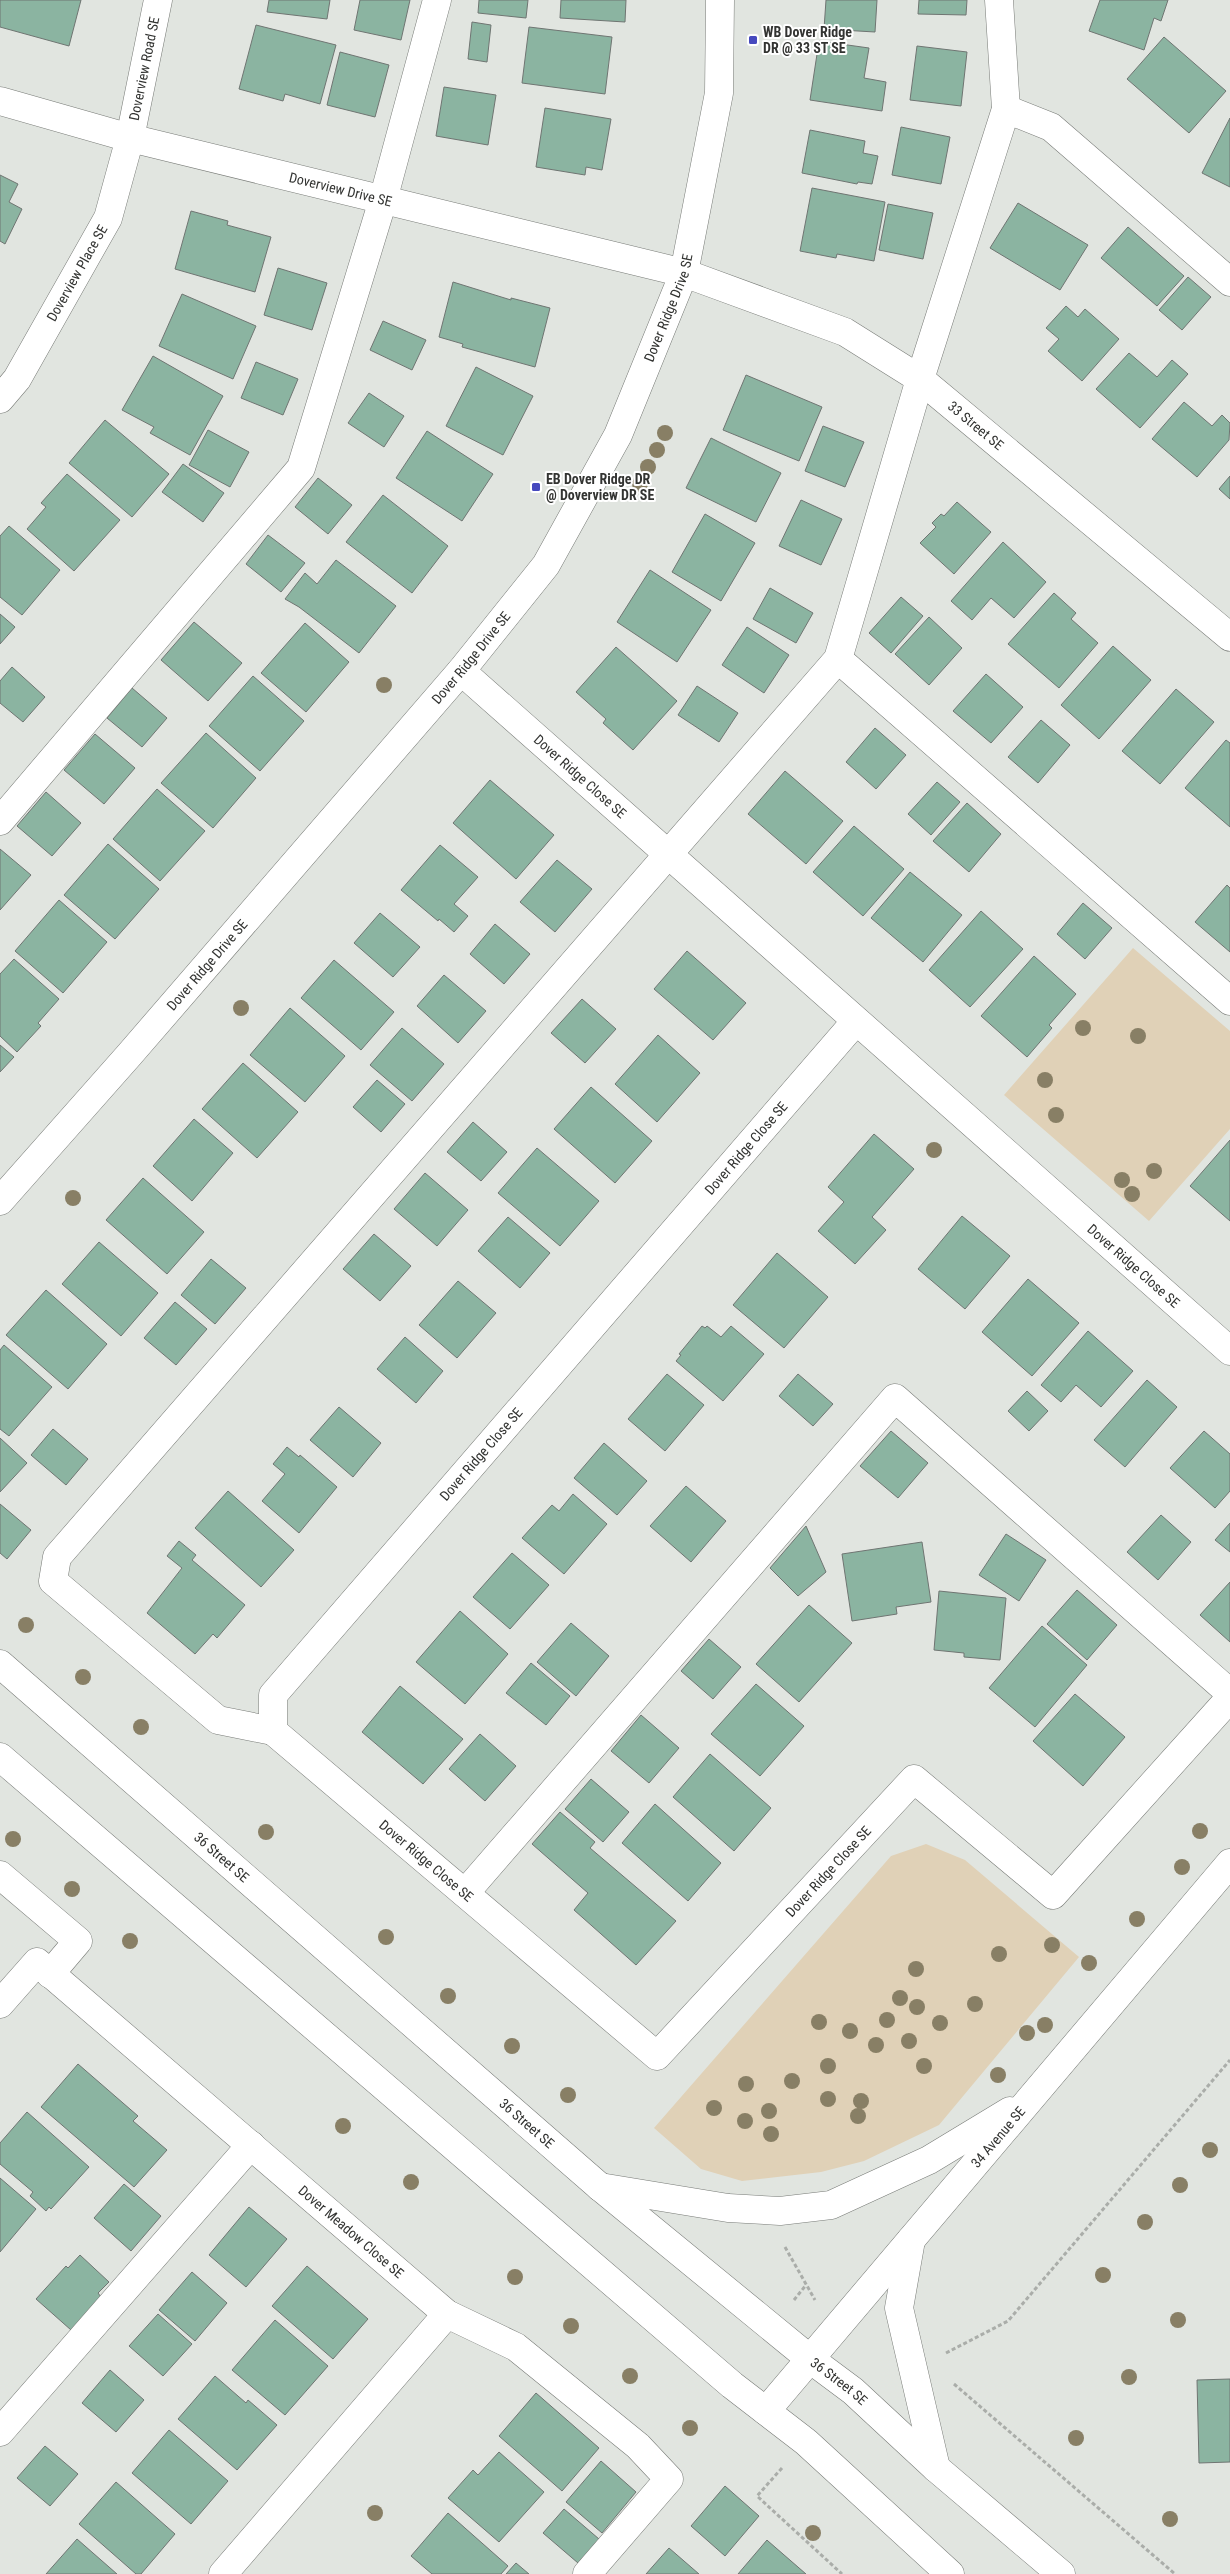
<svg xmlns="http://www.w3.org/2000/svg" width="1230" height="2574" font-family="'Roboto Condensed',sans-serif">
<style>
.green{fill:#e0d1b7}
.building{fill:#8bb4a1;stroke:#6f7572}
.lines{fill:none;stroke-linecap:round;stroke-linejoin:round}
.minor-casing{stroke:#787b77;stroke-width:29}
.major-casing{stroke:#787b77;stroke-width:29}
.path{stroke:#aaada9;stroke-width:3;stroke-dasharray:4 2.5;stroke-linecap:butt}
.minor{stroke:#fff;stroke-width:28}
.major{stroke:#fff;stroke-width:28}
.tree{fill:#887f65}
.poi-dot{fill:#4649be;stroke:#fff;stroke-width:2}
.labels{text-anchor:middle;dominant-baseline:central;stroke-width:4;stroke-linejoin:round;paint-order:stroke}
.poi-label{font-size:14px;font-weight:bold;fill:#333432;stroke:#fff;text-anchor:start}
.street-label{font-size:14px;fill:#333432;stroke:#fff}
</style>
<rect width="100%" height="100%" fill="#e1e5e0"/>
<path class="green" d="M1133,948L1230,1031V1129L1149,1221L1004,1095Z
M926,1844L965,1860L1079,1957L939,2125L864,2161L821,2172L742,2181L701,2169L654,2128L891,1856Z"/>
<path class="building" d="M0,0H81L69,46L0,27Z
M269,0H330L327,19L267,12Z
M360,0H410L401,40L354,30Z
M479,0H528L526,18L478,13Z
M561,0H626L625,22L560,18Z
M826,0H877L875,32L824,29Z
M919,0H967L966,15L918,14Z
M1100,0H1168L1161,21L1154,18L1144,50L1089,31Z
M472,22L491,25L487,62L468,59Z
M256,25L336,45L320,104L285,94L283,101L239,89Z
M529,27L612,37L605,94L522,83Z
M1164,37L1226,91L1189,133L1127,79Z
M819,41L869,48L864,78L886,82L882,111L810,100Z
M917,46L967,52L961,106L910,100Z
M340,52L389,65L375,117L327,105Z
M444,87L496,95L488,145L436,136Z
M545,108L611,119L602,170L586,167L585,175L536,167Z
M1230,118V187L1202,173Z
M901,127L950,137L941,184L892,175Z
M810,130L865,141L863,153L878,156L872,184L858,182L857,184L802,173Z
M0,175L18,184L9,202L22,209L5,244L0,241Z
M812,188L885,202L874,261L837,254L836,258L800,251Z
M1018,203L1088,245L1060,290L990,248Z
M888,204L933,213L923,259L879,250Z
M191,211L228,221L227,225L271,237L255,292L175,269Z
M1128,227L1184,276L1157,306L1101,258Z
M278,268L327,283L312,330L264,315Z
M1188,277L1211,297L1182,330L1159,310Z
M453,282L511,300V298L550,308L535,367L462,347L463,344L439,337Z
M182,294L256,326L233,379L159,346Z
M1066,306L1078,317L1085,309L1119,339L1082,381L1048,351L1059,339L1046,328Z
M383,321L426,340L412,370L370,350Z
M1129,353L1157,377L1172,360L1188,374L1140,428L1096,389Z
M153,356L223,396L190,455L150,433L154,427L122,410Z
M256,362L298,379L283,415L241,398Z
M476,367L533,396L503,455L446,426Z
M746,375L822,407L799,461L723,430Z
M369,393L404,416L384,447L348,423Z
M1184,402L1212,426L1222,415L1230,423L1229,440L1197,477L1152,439Z
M105,420L169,474L132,517L69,463Z
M823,426L864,442L845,487L805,471Z
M208,430L249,452L230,487L189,465Z
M427,431L493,474L462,521L396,478Z
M711,438L781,473L756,522L686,488Z
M183,464L224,493L203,522L162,492Z
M67,474L120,520L74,571L27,529L46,507L41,503Z
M1230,476V499L1219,489Z
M318,478L352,505L328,534L295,507Z
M383,495L448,546L412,593L346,542Z
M801,500L842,519L821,565L779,546Z
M957,502L991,532L954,574L920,543L936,527L932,523L941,514L944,516Z
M705,514L755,543L721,601L672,572Z
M9,526L60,570L22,615L0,597V536Z
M268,535L305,563L281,592L246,564Z
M1003,542L1046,582L1014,618L991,598L972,620L951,601Z
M336,560L396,606L359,653L299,607L285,599L305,573L317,584Z
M650,570L711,610L677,662L617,622Z
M770,588L813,613L796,643L753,619Z
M1054,593L1076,613L1071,619L1098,643L1059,688L1008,644Z
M901,597L923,616L891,653L869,633Z
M0,614L15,627L0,644Z
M929,617L962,648L929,685L895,654Z
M194,622L242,663L208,701L161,660Z
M305,623L349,662L306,712L261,673Z
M747,627L789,655L764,693L722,665Z
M1113,646L1151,680L1099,739L1061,705Z
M616,647L677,701L633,750L603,723L606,719L576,692Z
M12,667L45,697L23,722L0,703V681Z
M986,674L1023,707L991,743L953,711Z
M253,676L304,721L260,771L209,726Z
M697,686L738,713L719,742L678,715Z
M132,688L167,718L142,747L107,718Z
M1176,689L1214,722L1160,784L1122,751Z
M1041,720L1070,745L1038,783L1008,757Z
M875,728L906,755L876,789L846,762Z
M206,733L256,778L213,828L161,783Z
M95,734L135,768L104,804L64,770Z
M1226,740L1230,743V827L1185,788Z
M785,771L843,821L806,864L748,814Z
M490,780L554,835L516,879L453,823Z
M937,782L960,802L931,835L908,814Z
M157,789L205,831L160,881L113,839Z
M46,792L81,823L52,856L17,826Z
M967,803L1001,834L969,872L933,841Z
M854,826L904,869L863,916L813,872Z
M108,844L159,889L115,939L64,895Z
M440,845L478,877L454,904L468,916L454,932L439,919L438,921L401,890Z
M0,849L31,875L0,910Z
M557,860L592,889L555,932L520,902Z
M910,872L962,915L923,962L871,918Z
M1227,885L1230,888V952L1195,922Z
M59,900L107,942L63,993L15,951Z
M1083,903L1112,928L1085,959L1057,934Z
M981,911L1023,949L970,1007L929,970Z
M380,913L420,947L393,977L354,943Z
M495,924L530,954L504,984L470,954Z
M687,951L746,1003L713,1040L654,989Z
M1034,956L1076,994L1049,1025L1052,1028L1027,1057L981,1016Z
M14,959L59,999L38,1023L41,1026L17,1052L0,1036V974Z
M334,960L394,1012L361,1050L301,998Z
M444,975L486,1011L458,1043L417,1006Z
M582,999L616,1029L585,1063L551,1033Z
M290,1008L345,1056L305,1102L250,1055Z
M402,1028L444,1064L412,1101L370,1065Z
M658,1035L700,1073L657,1122L615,1084Z
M0,1045L14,1057L0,1072Z
M243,1063L298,1112L257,1158L202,1109Z
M377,1080L405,1104L381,1132L353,1107Z
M591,1087L652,1141L615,1183L554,1129Z
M194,1119L233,1153L192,1201L153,1166Z
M473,1122L507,1152L481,1181L447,1152Z
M874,1134L914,1169L872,1217L886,1230L855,1264L818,1231L844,1202L828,1187Z
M1230,1140V1221L1190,1186Z
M537,1148L599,1201L560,1246L498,1193Z
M425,1173L468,1210L437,1246L394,1209Z
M143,1178L204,1232L167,1274L106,1220Z
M962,1216L1010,1256L965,1309L918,1269Z
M508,1217L550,1253L520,1288L478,1251Z
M374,1234L411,1266L380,1301L343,1269Z
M99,1242L158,1293L121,1336L62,1284Z
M777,1253L828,1297L784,1348L733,1305Z
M211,1259L246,1288L215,1324L181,1295Z
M1028,1279L1079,1323L1032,1376L982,1332Z
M458,1281L496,1313L457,1358L419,1325Z
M46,1290L107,1344L68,1389L6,1335Z
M175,1302L207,1329L176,1365L144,1338Z
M702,1326L705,1328L707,1326L721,1337L731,1326L764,1354L723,1401L676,1361L681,1355L679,1354Z
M1088,1331L1133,1371L1101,1407L1076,1385L1061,1402L1041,1385Z
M405,1337L443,1371L416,1403L377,1369Z
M4,1345L52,1387L9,1436L0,1429V1350Z
M667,1374L704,1405L665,1451L628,1419Z
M798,1374L833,1404L813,1426L779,1396Z
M1147,1380L1177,1407L1125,1467L1094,1440Z
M1027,1391L1048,1411L1029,1431L1008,1411Z
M339,1407L381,1443L353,1477L310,1440Z
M53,1429L88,1459L66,1485L31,1455Z
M891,1431L928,1463L898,1498L860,1466Z
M1204,1431L1230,1454V1491L1215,1508L1170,1468Z
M0,1438L27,1463L0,1492Z
M604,1443L647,1481L617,1515L574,1478Z
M287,1447L299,1457L300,1455L337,1487L299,1533L262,1501L285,1474L273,1464Z
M686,1486L726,1521L691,1562L650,1526Z
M228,1491L294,1550L261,1587L195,1528Z
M573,1494L607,1524L564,1574L522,1538L552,1505L559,1511Z
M0,1504L31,1530L7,1559L0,1553Z
M1161,1515L1191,1542L1158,1580L1127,1552Z
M1230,1523V1552L1215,1540Z
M806,1526L826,1572L798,1596L770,1568Z
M1006,1534L1046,1560L1019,1601L979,1575Z
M179,1541L196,1555L192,1560L245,1605L217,1638L213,1634L195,1654L147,1613L182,1568L167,1556Z
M922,1542L931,1602L896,1607L897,1614L852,1621L842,1554Z
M512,1553L549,1585L510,1629L473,1597Z
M1230,1582V1642L1200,1615Z
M1077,1590L1117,1625L1087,1660L1047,1624Z
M939,1591L1006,1598L1000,1660L964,1657V1653L934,1650Z
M809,1605L852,1643L799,1702L756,1664Z
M460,1611L508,1654L465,1704L416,1662Z
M571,1623L609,1656L576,1696L537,1662Z
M1042,1626L1087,1665L1035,1727L989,1688Z
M709,1639L741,1667L713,1699L681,1671Z
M531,1663L570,1696L546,1725L506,1693Z
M756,1684L804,1726L760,1776L711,1734Z
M400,1686L463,1739L423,1784L362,1732Z
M1075,1694L1125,1737L1083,1786L1033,1741Z
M641,1715L679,1748L649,1783L611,1751Z
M480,1734L516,1766L485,1801L449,1769Z
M710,1754L771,1808L734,1851L673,1797Z
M591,1779L629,1812L603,1842L565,1809Z
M655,1804L721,1863L688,1901L622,1843Z
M560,1812L595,1842L590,1848L676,1921L636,1965L574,1910L588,1893L532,1844Z
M78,2064L138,2116L133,2121L167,2150L134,2187L41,2107Z
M27,2112L89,2167L51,2209L49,2207L46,2211L30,2196L33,2192L0,2164V2143Z
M0,2178L36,2209L0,2252Z
M124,2184L161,2216L131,2251L94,2218Z
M249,2207L287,2239L246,2287L209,2255Z
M80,2255L109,2282L98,2293L101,2297L71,2330L36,2299L66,2266L68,2268Z
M307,2266L368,2319L333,2359L272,2306Z
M192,2272L227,2303L195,2341L159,2310Z
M158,2314L192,2344L163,2376L129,2346Z
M275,2320L328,2366L285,2415L232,2370Z
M110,2370L144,2400L116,2432L82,2403Z
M215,2376L246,2403L248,2400L277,2425L237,2470L178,2419Z
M1230,2379V2462L1199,2463L1197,2380Z
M536,2393L599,2448L562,2491L499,2436Z
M169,2430L228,2481L191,2524L132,2473Z
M45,2446L78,2474L50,2506L17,2478Z
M499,2452L544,2492L499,2542L448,2498L473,2470L478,2475Z
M601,2461L636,2492L602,2533L566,2502Z
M116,2482L175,2534L141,2574H136L79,2524Z
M725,2486L759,2516L725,2556L691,2526Z
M564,2509L599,2539L578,2563L543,2533Z
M448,2513L508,2566L501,2574H432L411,2556Z
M77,2539L117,2574H46Z
M767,2540L768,2541L806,2574H738Z
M669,2548L699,2574H646Z
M516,2563L529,2574H506Z"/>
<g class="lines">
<g class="minor-casing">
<g id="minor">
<path id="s1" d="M0,101L130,138L684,273L845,332L920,379L1230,637"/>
<path d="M1006,109L1051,127L1230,282"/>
<path id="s2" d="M0,399L17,379L108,218L130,138L158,0"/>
<path d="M838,659L1230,1001"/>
<path id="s3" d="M461,671L1230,1351"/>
<path d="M0,821L301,468L383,200L437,0"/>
<path id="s4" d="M856,1021L273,1695V1731L657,2056L914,1779L1053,1895L1230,1698"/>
<path id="s5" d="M0,1201L130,1054L461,671L546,565L618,435L684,273L719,93L720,0"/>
<path d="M273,1731L218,1720L53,1581L57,1557L838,659L920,379L1006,109L999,0"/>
<path d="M0,1875L78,1941L50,1974"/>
<path d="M465,1893L895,1398L1230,1693"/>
<path id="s6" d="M0,2004L37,1962L447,2314L516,2347L638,2446L669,2479L587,2574"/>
<path d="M600,2187L728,2208L780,2211L831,2205L929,2160L1010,2111"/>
<path d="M911,2240L899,2308L936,2468"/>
<path id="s7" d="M766,2411L1230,1863"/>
<path d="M0,2432L251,2145"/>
<path d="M223,2574L447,2314"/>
</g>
</g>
<g class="major-casing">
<g id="major">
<path id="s8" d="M0,1664L600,2187L810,2359L853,2391L936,2468L1061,2574"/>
<path d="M0,1757L732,2385L806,2442L950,2574"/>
</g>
</g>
<path class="path" d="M785,2247L815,2300
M794,2300L806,2285
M946,2353L1008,2321L1230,2060
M954,2384L1175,2574
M782,2468L757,2496L842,2574"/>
<use href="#minor" class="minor"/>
<use href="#major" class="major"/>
</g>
<g class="tree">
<circle cx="665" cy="433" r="8"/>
<circle cx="657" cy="450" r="8"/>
<circle cx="648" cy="467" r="8"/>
<circle cx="640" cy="484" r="8"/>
<circle cx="384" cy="685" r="8"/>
<circle cx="241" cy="1008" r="8"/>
<circle cx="1083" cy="1028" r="8"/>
<circle cx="1138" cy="1036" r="8"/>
<circle cx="1045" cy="1080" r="8"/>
<circle cx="1056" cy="1115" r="8"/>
<circle cx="934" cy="1150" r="8"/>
<circle cx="1154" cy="1171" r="8"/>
<circle cx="1122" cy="1180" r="8"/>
<circle cx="1132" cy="1194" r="8"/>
<circle cx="73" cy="1198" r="8"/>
<circle cx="26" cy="1625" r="8"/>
<circle cx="83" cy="1677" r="8"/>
<circle cx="141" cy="1727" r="8"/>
<circle cx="1200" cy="1831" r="8"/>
<circle cx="266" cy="1832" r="8"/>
<circle cx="13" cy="1839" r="8"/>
<circle cx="1182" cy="1867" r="8"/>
<circle cx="72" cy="1889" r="8"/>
<circle cx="1137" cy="1919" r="8"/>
<circle cx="386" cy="1937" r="8"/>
<circle cx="130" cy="1941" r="8"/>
<circle cx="1052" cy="1945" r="8"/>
<circle cx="999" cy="1954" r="8"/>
<circle cx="1089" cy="1963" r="8"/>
<circle cx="916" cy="1969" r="8"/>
<circle cx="448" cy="1996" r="8"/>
<circle cx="900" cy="1998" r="8"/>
<circle cx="975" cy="2004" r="8"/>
<circle cx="917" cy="2007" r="8"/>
<circle cx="887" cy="2020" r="8"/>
<circle cx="819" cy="2022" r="8"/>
<circle cx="940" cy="2023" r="8"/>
<circle cx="1045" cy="2025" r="8"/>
<circle cx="850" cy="2031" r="8"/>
<circle cx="1027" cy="2033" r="8"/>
<circle cx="909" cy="2041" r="8"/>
<circle cx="876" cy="2045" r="8"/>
<circle cx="512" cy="2046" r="8"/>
<circle cx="828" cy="2066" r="8"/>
<circle cx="924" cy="2066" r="8"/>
<circle cx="998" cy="2075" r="8"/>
<circle cx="792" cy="2081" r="8"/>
<circle cx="746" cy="2084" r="8"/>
<circle cx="568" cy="2095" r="8"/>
<circle cx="828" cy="2099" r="8"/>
<circle cx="861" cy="2101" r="8"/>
<circle cx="714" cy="2108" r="8"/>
<circle cx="769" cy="2111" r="8"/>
<circle cx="858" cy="2116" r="8"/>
<circle cx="745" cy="2121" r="8"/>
<circle cx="343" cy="2126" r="8"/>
<circle cx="771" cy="2134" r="8"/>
<circle cx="1210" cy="2150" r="8"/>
<circle cx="411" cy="2182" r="8"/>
<circle cx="1180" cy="2185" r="8"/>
<circle cx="1145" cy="2222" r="8"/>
<circle cx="1103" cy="2275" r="8"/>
<circle cx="515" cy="2277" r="8"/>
<circle cx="1178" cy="2320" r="8"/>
<circle cx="571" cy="2326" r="8"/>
<circle cx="630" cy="2376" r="8"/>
<circle cx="1129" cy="2377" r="8"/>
<circle cx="690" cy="2428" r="8"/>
<circle cx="1076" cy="2438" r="8"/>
<circle cx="375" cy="2513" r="8"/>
<circle cx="1170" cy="2519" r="8"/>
<circle cx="813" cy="2533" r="8"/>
</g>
<g class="poi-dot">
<rect x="748" y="35" width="10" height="10" rx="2.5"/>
<rect x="531" y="482" width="10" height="10" rx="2.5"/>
</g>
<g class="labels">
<g class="poi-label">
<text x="763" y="32">WB Dover Ridge<tspan x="763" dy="16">DR @ 33 ST SE</tspan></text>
<text x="546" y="479">EB Dover Ridge DR<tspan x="546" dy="16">@ Doverview DR SE</tspan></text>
</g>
<g class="street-label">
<text stroke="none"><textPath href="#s2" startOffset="365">Doverview Road SE</textPath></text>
<text stroke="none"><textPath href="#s1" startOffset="352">Doverview Drive SE</textPath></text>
<text stroke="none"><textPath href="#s2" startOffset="148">Doverview Place SE</textPath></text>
<text stroke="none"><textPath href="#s5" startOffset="1124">Dover Ridge Drive SE</textPath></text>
<text stroke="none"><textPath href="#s1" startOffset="1038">33 Street SE</textPath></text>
<text stroke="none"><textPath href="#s5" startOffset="719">Dover Ridge Drive SE</textPath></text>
<text stroke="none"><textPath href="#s3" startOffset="159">Dover Ridge Close SE</textPath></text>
<text stroke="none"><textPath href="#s5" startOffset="314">Dover Ridge Drive SE</textPath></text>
<text transform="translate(746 1148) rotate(-49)">Dover Ridge Close SE</text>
<text stroke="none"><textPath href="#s3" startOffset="898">Dover Ridge Close SE</textPath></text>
<text transform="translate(481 1454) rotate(-49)">Dover Ridge Close SE</text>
<text stroke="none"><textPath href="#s8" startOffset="294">36 Street SE</textPath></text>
<text stroke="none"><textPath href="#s4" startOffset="1128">Dover Ridge Close SE</textPath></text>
<text stroke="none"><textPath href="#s4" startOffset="1682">Dover Ridge Close SE</textPath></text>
<text stroke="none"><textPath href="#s8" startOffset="699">36 Street SE</textPath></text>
<text stroke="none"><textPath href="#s7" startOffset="359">34 Avenue SE</textPath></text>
<text stroke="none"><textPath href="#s6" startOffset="470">Dover Meadow Close SE</textPath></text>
<text stroke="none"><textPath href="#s8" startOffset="1104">36 Street SE</textPath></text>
</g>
</g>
</svg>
